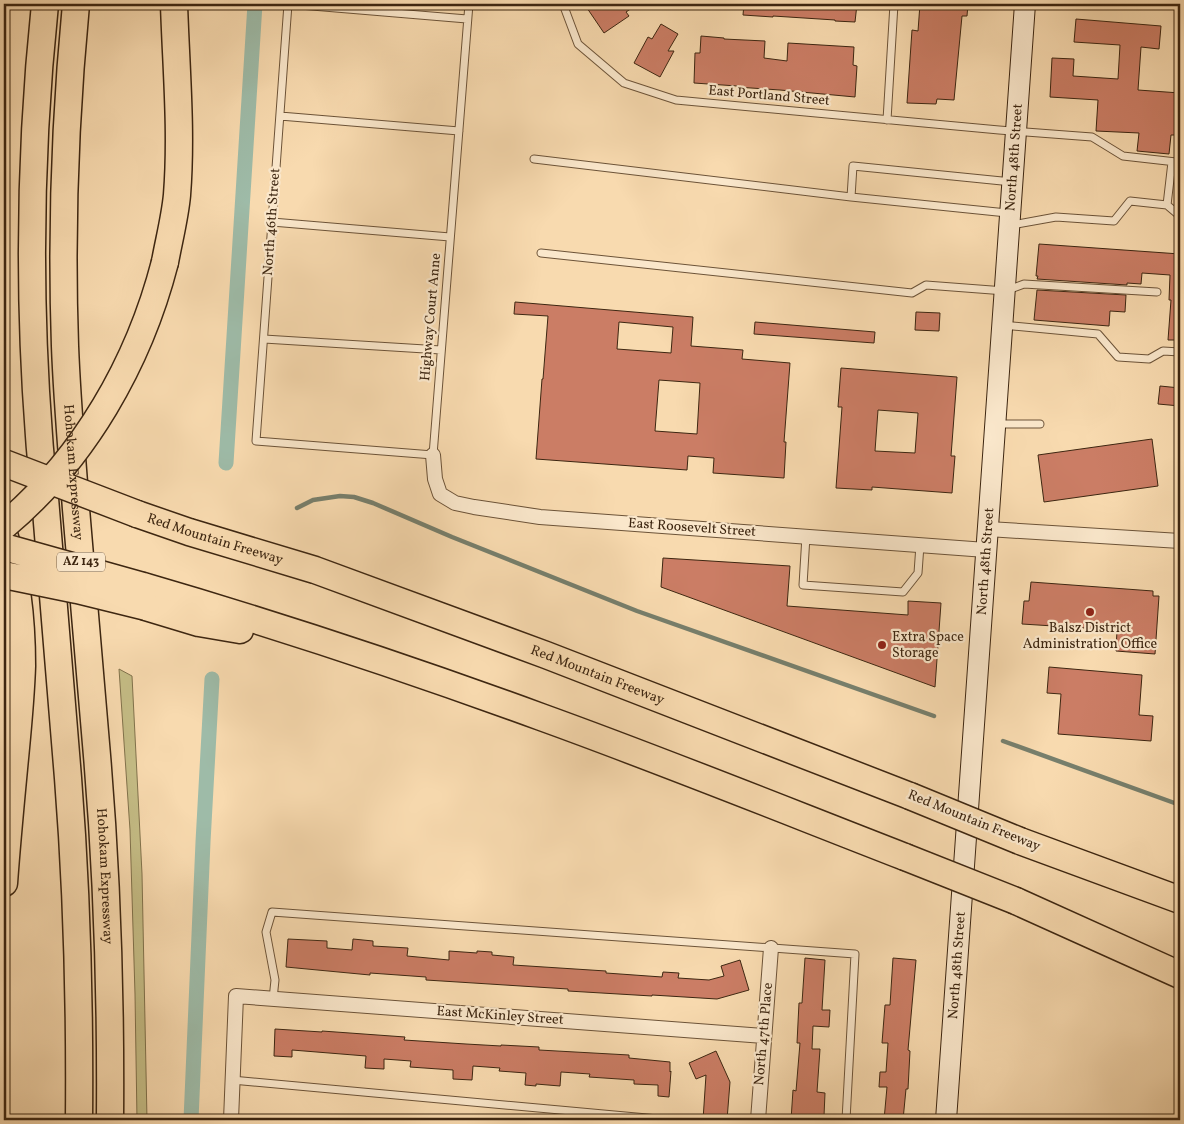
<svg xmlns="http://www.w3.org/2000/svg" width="1184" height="1124" font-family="Vollkorn,serif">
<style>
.green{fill:#c5bd86;stroke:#81724c}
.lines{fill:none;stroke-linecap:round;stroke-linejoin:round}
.stream{stroke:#777f6c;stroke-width:4.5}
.canal{stroke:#9ebba8;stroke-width:15}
.building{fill:#cb7d65;stroke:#3d2611;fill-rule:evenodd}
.lane-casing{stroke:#6c5338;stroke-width:9}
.street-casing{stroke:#6c5338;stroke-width:16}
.secondary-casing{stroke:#3d2611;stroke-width:22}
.highway-casing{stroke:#3d2611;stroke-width:29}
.lane{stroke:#fae7cb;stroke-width:7}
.street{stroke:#fae7cb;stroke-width:14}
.secondary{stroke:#fae7cb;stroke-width:20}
.highway{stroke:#f8daaf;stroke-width:26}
.highway-bridge-casing{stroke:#3d2611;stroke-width:29;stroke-linecap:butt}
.highway-bridge{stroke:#f8daaf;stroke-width:26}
.poi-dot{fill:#8f2418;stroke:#fae7cb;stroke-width:2}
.labels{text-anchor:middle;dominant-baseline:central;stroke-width:4.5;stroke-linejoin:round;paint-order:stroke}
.shield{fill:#fae7cb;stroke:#766049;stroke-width:1}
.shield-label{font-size:12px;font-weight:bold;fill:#3d2611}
.street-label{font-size:14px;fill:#3d2611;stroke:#fae7cb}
.poi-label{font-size:14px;fill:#3d2611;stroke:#fae7cb}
</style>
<rect width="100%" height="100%" fill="#f8daaf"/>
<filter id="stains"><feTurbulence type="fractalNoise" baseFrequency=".004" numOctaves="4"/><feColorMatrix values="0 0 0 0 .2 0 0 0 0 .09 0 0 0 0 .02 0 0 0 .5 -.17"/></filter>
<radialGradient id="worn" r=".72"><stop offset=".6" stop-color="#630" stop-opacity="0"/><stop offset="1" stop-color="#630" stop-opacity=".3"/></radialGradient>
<path class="green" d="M119,669L132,676L142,874L147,1120H137L135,994L130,830Z"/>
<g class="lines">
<path class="stream" d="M297,508L313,500L340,496L354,497L373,503L452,537L637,611L934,716
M1003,741L1180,805"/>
<path class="canal" d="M226,463L255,4
M191,1120L203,842L212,679"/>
</g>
<path class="building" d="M594,4H638L626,12L629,16L604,33L587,8Z
M744,4H857L855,22L835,21V20L773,16V17L743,15Z
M920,4H968L967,16H962L954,100L937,99L936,104L907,103L912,30L918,31Z
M1076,19L1161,26L1159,49L1141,47L1138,90L1180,93V135H1171L1169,154L1137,151L1139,133L1096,131L1098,100L1050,97L1052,58L1074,59L1073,76L1118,79L1120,45L1074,42Z
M661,24L678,34L668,51H674L660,77L634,63L648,37L652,39Z
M701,36L724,38V39L765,41L764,58L787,61L788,43L854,47L853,65L857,66L855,97L780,90L737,87V86L694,83L695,53H700Z
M1039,244L1180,254V340H1168L1171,300H1169L1170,275L1142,273L1141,284L1127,283V285L1037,279L1038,276H1036Z
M1037,290L1126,295L1125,312L1110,311L1109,326L1034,320Z
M515,302L693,317L691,346L743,350L742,359L790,363L784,442H786L784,478L713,473L714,458L688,456L687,470L536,459L542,379H543L548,316L514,314ZM619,322L673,327L671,353L617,349ZM659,380L700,383L697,434L655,431Z
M916,312L940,313L939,331L915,330Z
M755,322L875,332L874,343L754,334Z
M841,368L957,377L951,456H955L952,493L872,487V490L836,488L842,407H838ZM878,410L918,413L915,453L875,451Z
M1160,386L1180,388V406L1158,404Z
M1152,439L1158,486L1044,502L1038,455Z
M663,558L790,566L787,606L908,615V601L941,603L935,687L661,587Z
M1031,582L1153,591V596H1159L1155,654L1116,651L1117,630L1022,624L1024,601H1029Z
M1049,667L1142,675L1139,715L1153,716L1151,741L1058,734L1061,694L1047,693Z
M288,939L327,941V948L352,950L353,939L373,941V946L408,948L407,956L449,960V951L477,953V951L492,952V955L514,957L513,965L606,971V973L662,977L663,972L679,973L678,978L709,980L724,976L721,966L740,960L749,990L717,999L652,995V996L568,991V989L426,980V977L370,973V975L286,967Z
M805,958L825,960L822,1010H830L829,1027L813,1026L812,1049H820L817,1092L825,1093L824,1116L815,1115V1120H791L793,1090L796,1091L800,1043H797L799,1003H802Z
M893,958L916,960L908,1050L910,1051L908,1089H906L903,1120H884L887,1087H879L880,1072H886L888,1043H882L885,1005H890Z
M275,1029L322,1032V1031L405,1037L404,1040L466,1044L501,1046V1045L539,1047V1050L629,1055V1058L670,1062V1072L671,1071L669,1097L658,1096V1085L634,1084V1080L589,1077L590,1074L561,1072L560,1086L536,1084V1086L525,1085L526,1073L499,1071L500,1068L473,1066L472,1080L453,1079V1070L410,1067L411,1061L384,1059V1069L365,1068L366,1056L292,1050V1057L274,1056Z
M716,1051L730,1082L727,1120H703L706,1075L696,1079L689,1063Z"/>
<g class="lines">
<g class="lane-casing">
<path id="lane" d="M288,4L256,441L433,455L469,4
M288,4L467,19
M563,4L578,44L624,83L676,100L999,130L1092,137L1123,156L1176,162L1180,161
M280,116L459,131
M887,120L894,4
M534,159L851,197L853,166L1012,182
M851,197L1007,213
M1167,205L1172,162
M272,222L450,237
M1012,225L1056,217L1114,221L1130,201L1167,205L1180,216
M541,253L912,293L926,285L1005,291L1024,284L1157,292
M1003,325L1098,334L1118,357L1149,359L1163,351L1180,352
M264,339L441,350
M998,424H1040
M806,536L803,585L903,592L918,573L920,545
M273,999L275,980L266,932L272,912L855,954L846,1120
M232,1080L669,1120"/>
</g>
<g class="street-casing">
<path id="street" d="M433,455L435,479L440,494L455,503L474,507L540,517L986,550
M988,529L1180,541
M231,1120L236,996L764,1036
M758,1120L771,948"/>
</g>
<g class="secondary-casing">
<g id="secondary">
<path id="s1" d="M946,1120L1025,4"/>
</g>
</g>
<g class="highway-casing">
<g id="highway">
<path d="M45,4C30,147 28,293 39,436C40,453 42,470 44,486C52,583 60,681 68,778C77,892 80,1006 79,1120"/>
<path id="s2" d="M76,4C65,118 61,232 65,346C67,400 72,455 76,509C83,587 89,666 96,744C107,869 111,995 110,1120"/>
<path d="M165,262C169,240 175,217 177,195C182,131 176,67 174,4"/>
<path id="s3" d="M137,514L189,532L315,570L546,655L910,796"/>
<path d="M4,534C17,575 22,623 22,666C21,697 18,727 15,758C11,800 7,841 4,883"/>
<path d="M143,586C277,625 410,669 541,717C663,761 784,810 905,857"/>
<path d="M146,607L199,623L240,630"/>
<path d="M1020,841L1180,900"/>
<path d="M1016,901L1180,975"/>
</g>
</g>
<use href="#lane" class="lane"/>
<use href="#street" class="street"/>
<use href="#secondary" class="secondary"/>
<use href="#highway" class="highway"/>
<g class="highway-bridge-casing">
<path id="highway-bridge" d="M4,463L137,514
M4,526C84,459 139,363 165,262
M4,547L143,586
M4,575L77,590L146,607
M910,796L1020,841
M905,857L1016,901"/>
</g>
<use href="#highway-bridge" class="highway-bridge"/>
</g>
<g class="poi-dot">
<circle cx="1090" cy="612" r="5"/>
<circle cx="882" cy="645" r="5"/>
</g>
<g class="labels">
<rect class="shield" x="57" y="552.5" width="48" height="19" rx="4"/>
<g class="shield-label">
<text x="81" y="562">AZ 143</text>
</g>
<g class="street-label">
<text transform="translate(769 96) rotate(5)">East Portland Street</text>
<text stroke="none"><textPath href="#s1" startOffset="965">North 48th Street</textPath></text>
<text transform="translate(272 222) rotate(-86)">North 46th Street</text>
<text transform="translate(431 317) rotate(-85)">Highway Court Anne</text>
<text stroke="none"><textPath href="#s2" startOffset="469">Hohokam Expressway</textPath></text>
<text transform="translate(692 528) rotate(4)">East Roosevelt Street</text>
<text stroke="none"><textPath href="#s3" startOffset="82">Red Mountain Freeway</textPath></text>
<text stroke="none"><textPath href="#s1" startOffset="560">North 48th Street</textPath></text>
<text stroke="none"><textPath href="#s3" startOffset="488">Red Mountain Freeway</textPath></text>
<text transform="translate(974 821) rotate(22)">Red Mountain Freeway</text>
<text stroke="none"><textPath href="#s2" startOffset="874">Hohokam Expressway</textPath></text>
<text stroke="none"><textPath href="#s1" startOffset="155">North 48th Street</textPath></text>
<text transform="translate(500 1016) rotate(4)">East McKinley Street</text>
<text transform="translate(764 1034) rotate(-85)">North 47th Place</text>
</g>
<g class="poi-label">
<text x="1090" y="628">Balsz District<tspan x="1090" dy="16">Administration Office</tspan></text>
<text x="892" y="637" text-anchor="start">Extra Space<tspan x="892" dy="16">Storage</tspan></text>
</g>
</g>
<rect width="1184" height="1124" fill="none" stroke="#f8daaf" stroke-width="20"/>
<rect x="5" y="5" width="1174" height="1114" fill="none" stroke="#3d2611" stroke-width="2.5"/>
<rect x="10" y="10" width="1164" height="1104" fill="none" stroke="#3d2611"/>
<rect width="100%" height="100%" filter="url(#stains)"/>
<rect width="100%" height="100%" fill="url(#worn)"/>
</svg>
